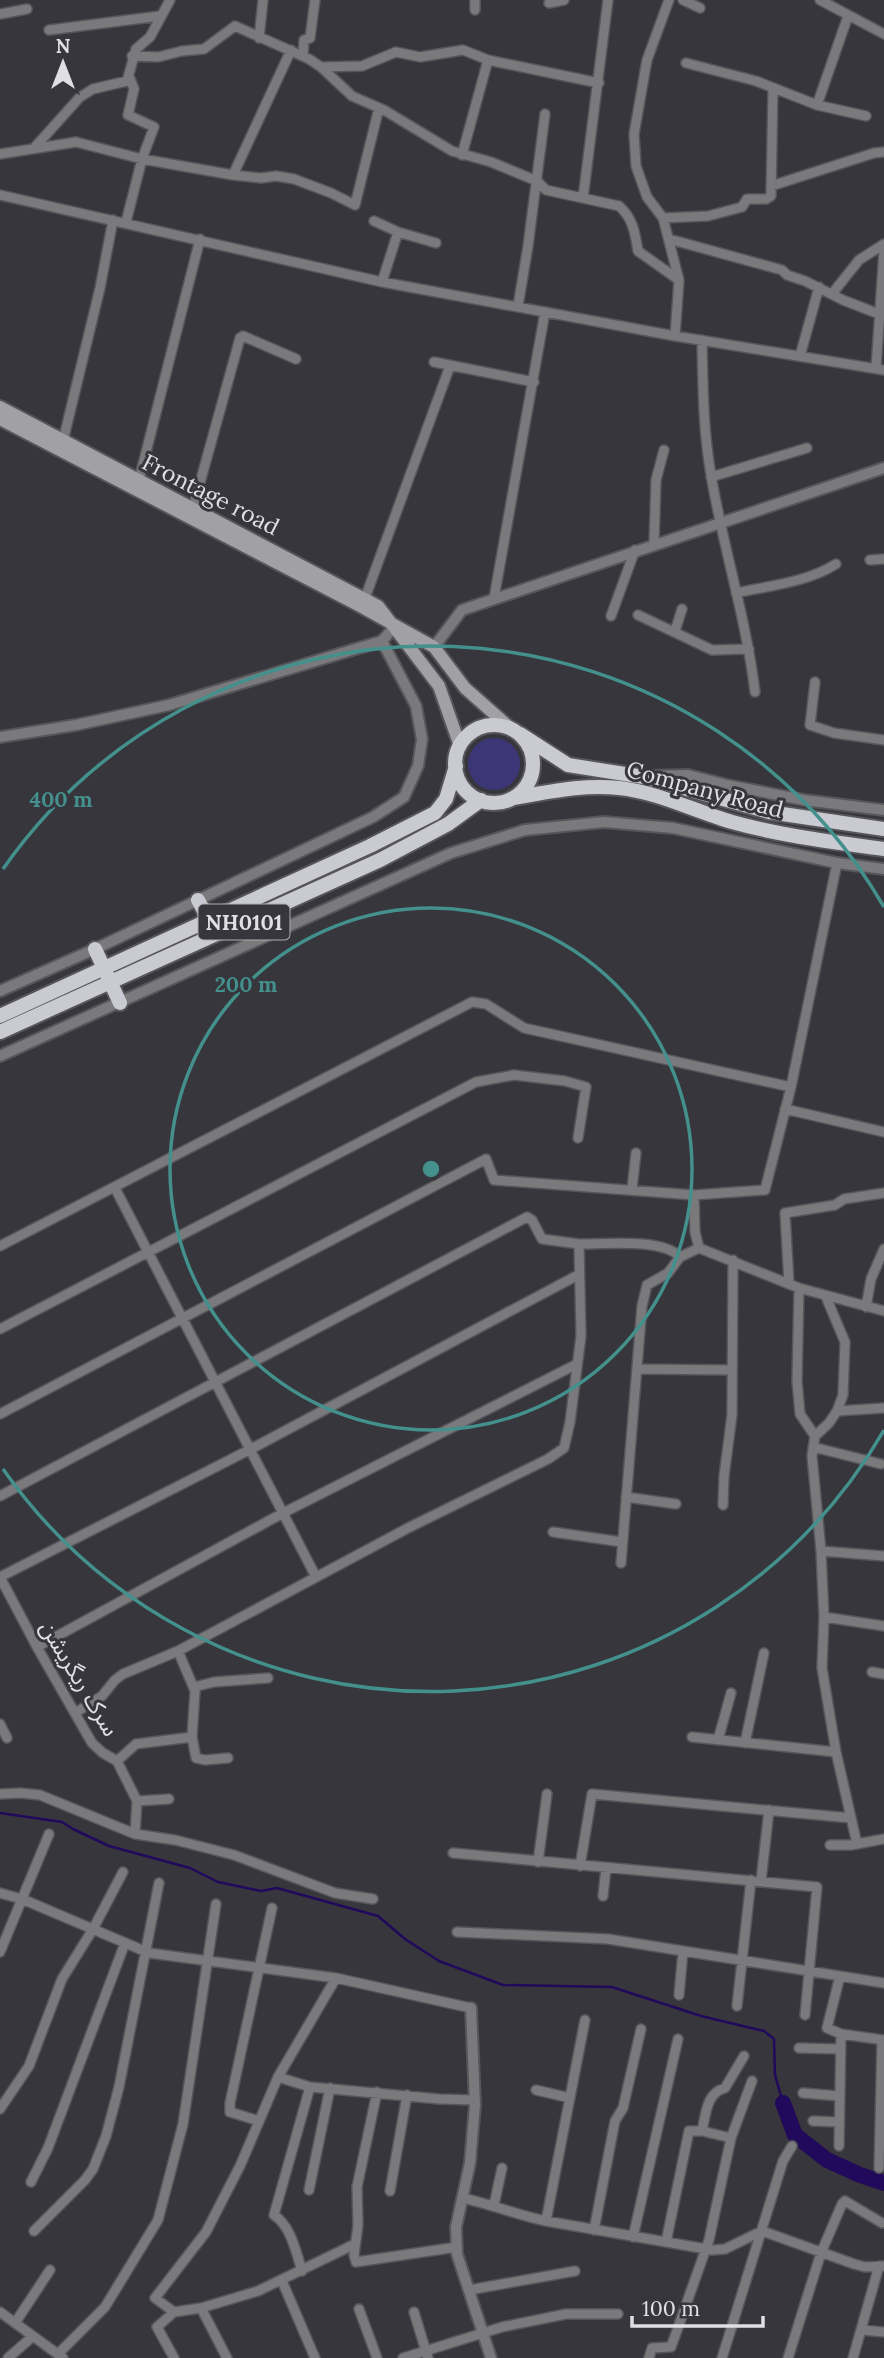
<svg xmlns="http://www.w3.org/2000/svg" width="884" height="2358" font-family="Lora,'Noto Sans Arabic',serif">
<style>
.green{fill:#3d3676}
.lines{fill:none;stroke-linecap:round;stroke-linejoin:round}
.stream{stroke:#21095b;stroke-width:2.5}
.river{stroke:#21095b;stroke-width:16}
.minor-casing{stroke:#55555a;stroke-width:12}
.tertiary-casing{stroke:#55555a;stroke-width:14}
.secondary-casing{stroke:#55555a;stroke-width:16}
.trunk-casing{stroke:#55555a;stroke-width:18}
.minor{stroke:#7a7a7d;stroke-width:9}
.tertiary{stroke:#7a7a7d;stroke-width:10}
.secondary{stroke:#a0a0a5;stroke-width:12}
.trunk{stroke:#cacad2;stroke-width:14}
.ring{fill:none;stroke:#43908c;stroke-width:3.5}
.labels{text-anchor:middle;dominant-baseline:central;stroke-width:6;stroke-linejoin:round;paint-order:stroke}
.shield{fill:#36363c;stroke:#adadb2;stroke-width:2}
.shield-label{font-size:21px;font-weight:bold;fill:#e0e0e4}
.street-label{font-size:23px;fill:#e0e0e4;stroke:#36363c}
.centre{fill:#43908c;stroke:#36363c;stroke-width:3.5}
.ring-label{font-size:21px;text-anchor:middle;font-weight:bold;fill:#43908c;stroke:#36363c;stroke-width:6;stroke-linejoin:round;paint-order:stroke}
</style>
<rect width="100%" height="100%" fill="#36363c"/>
<path class="green" d="M468 764a26 26 0 1 1 52 0a26 26 0 1 1-52 0Z"/>
<g class="lines">
<path class="stream" d="M0,1813L62,1822L73,1829L109,1846L190,1868L218,1882L261,1891L277,1888L378,1916L405,1939L439,1961L503,1985L612,1987L701,2016L764,2031L774,2039L775,2075L783,2103"/>
<path class="river" d="M783,2103L795,2135L827,2160L860,2175L884,2183"/>
<g class="minor-casing">
<path id="minor" d="M475,0V10
M669,0L647,60L634,134L636,166L647,197L663,218L679,280L675,336
M683,0L700,8
M820,0L884,34
M549,3L564,0
M0,14L27,9
M49,30L160,16
M259,38L263,0
M132,56L158,57L182,51L204,49L235,26L309,59L321,67L352,96L384,110L452,151L491,162L537,181L546,190L619,206C633,218 635,233 638,251L679,280
M303,56L304,40L310,38L315,0
M686,63L756,81L817,105L866,116
M321,67L362,66L396,52L420,57L463,50L488,60L599,83
M817,105L848,16
M35,147L80,97L93,89L127,81L136,49L150,37L170,0
M0,154L76,142L142,159L233,175L291,50
M462,155L488,60
M233,175L261,178L276,176L294,179L331,193L355,205L379,108
M771,186L874,153L884,152
M0,195L382,282L675,336L884,370
M583,198L608,0
M663,218L708,216L742,207L747,199H766L771,196L773,88
M374,221L398,232L436,243
M126,222L142,159L154,127L128,115L134,89L129,76
M669,239L782,270L787,275L805,281L843,300L884,316
M382,282L398,232
M832,294L859,260L884,244
M518,306L528,246L545,114
M702,340C703,385 703,430 711,475C723,547 746,618 755,692
M800,356L819,287
M434,362L534,382
M876,368L884,251
M63,441L100,288L113,220
M711,477L807,448
M139,480L200,239
M193,508L240,338L243,336L296,359
M654,544L656,480L664,450
M870,560L884,559
M736,593C768,586 808,582 836,564
M365,598L450,366
M494,598L545,312
M638,615L712,650L749,649
M611,616L635,550
M675,631L682,609
M815,682L810,725L834,733L884,740
M785,1109L884,1132
M115,1188L316,1577
M632,1189L636,1153
M694,1195L695,1232L699,1248L799,1288L884,1311
M579,1244C604,1244 663,1238 680,1257
M0,1246L472,1002L486,1004L524,1028L791,1087
M789,1283L785,1213L835,1205L844,1199L884,1193
M799,1288L797,1381L800,1414L815,1436L812,1456L821,1551L824,1617L822,1668L836,1752L857,1844
M826,1297L845,1342L843,1395L837,1411
M866,1307L871,1279L884,1249
M0,1329L476,1082L514,1075L565,1081L586,1087L578,1138
M637,1369L732,1370
M0,1414L486,1159L494,1180L694,1195L765,1190L791,1087L837,863
M815,1436L829,1423L837,1411L884,1408
M813,1447L881,1464
M0,1496L527,1217L532,1220L542,1239L579,1244L581,1336L570,1422L564,1448L548,1459L408,1528L178,1651L123,1674L115,1680L102,1696L75,1713
M626,1497L676,1504
M723,1505L724,1476L732,1415L733,1260
M553,1532L622,1542
M821,1551L884,1556
M621,1563L642,1306L647,1285L668,1273L680,1257L699,1248
M0,1577L249,1450L578,1275
M0,1577L37,1647L92,1743L103,1753L117,1761L137,1801L135,1834
M824,1617L884,1626
M37,1647L283,1513L577,1364
M178,1651L195,1691L192,1737L196,1758L205,1760L228,1758
M872,1672L884,1674
M194,1687L214,1682L268,1678
M0,1724L7,1738
M692,1737L836,1752
M718,1740L731,1693
M745,1743L764,1653
M117,1761L136,1744L192,1737
M0,1794L20,1793L40,1795L135,1834L175,1840L234,1855L335,1893L373,1899
M137,1801L169,1799
M830,1845H851L884,1839
M453,1853L817,1887L805,2015
M538,1862L547,1794
M580,1866L592,1794L851,1818
M761,1881L769,1810
M0,1893L22,1899L149,1953L336,1978L471,2008
M603,1896L606,1868
M457,1932L608,1939L884,1983
M0,1952L49,1834
M840,1976L827,2028L841,2034L884,2040
M679,1995L683,1951
M737,2006L751,1880
M799,2048L840,2049
M278,2077L310,2087L439,2099L474,2100
M536,2090L570,2098
M377,2092L357,2187L358,2225L354,2255L356,2262L457,2247
M803,2093L839,2096
M0,2109L29,2066L62,1979L93,1929L123,1872
M259,2121L230,2112V2103L272,1908
M813,2121L839,2122
M702,2131C706,2114 706,2093 725,2088L744,2056
M839,2146L841,2034
M879,2168L882,2040
M31,2182L48,2148L125,1943
M309,2190L330,2088
M390,2191L407,2095
M462,2198C491,2204 517,2215 546,2221L712,2250L725,2249L762,2231L854,2264L865,2267L884,2266
M494,2205L502,2168
M546,2221L585,2020
M594,2230L615,2121L623,2108L641,2029
M34,2231L85,2180L93,2169L106,2136L119,2087L159,1883
M633,2237L678,2039
M666,2242L689,2131H702L731,2138
M302,2271C296,2252 291,2226 274,2215L310,2087
M282,2281L315,2358
M469,2290L575,2271
M201,2308L227,2358
M359,2309L377,2358
M0,2312L63,2358
M174,2312L155,2298L206,2232L240,2166L278,2077L336,1978
M414,2312L428,2358
M15,2323L50,2270
M862,2330L884,2332
M58,2354L105,2307L158,2220L183,2124L216,1904
M8,2358L32,2337
M174,2358L157,2327L174,2312L201,2308L258,2291L355,2244
M403,2358L502,2327L566,2314H618
M649,2358L652,2348L671,2347L675,2336L709,2240L731,2138L752,2081
M722,2358L783,2161L792,2146
M788,2358L821,2253L842,2204L845,2201L882,2223
M853,2358L879,2266"/>
</g>
<g class="tertiary-casing">
<path id="tertiary" d="M434,647L462,610L884,468
M0,737L76,725L169,705L382,641L395,626
M649,776L688,775L727,785L804,800L884,810
M0,991L95,949L373,817L404,797L418,766L422,739L416,706L382,641
M0,1056L451,853L525,830L604,822L673,828L837,863L884,869
M471,2008L475,2105L470,2163L456,2227L457,2254L491,2358"/>
</g>
<g class="secondary-casing">
<path id="secondary" d="M0,407L378,606L439,686L460,746
M0,419L360,606L434,647L465,688L509,727"/>
</g>
<g class="trunk-casing">
<path id="trunk" d="M455 764a39 39 0 1 1 78 0a39 39 0 1 1-78 0Z
M520,734L568,765L644,777L769,812L884,829
M513,798C549,792 583,784 619,788C658,792 694,811 732,822C782,836 833,842 884,849
M198,900L209,920
M95,949L120,1003
M0,1016L370,846L435,813L446,799L456,766
M0,1032L380,860L448,824L481,800"/>
</g>
<use href="#minor" class="minor"/>
<use href="#tertiary" class="tertiary"/>
<use href="#secondary" class="secondary"/>
<use href="#trunk" class="trunk"/>
</g>
<g class="ring">
<circle cx="431" cy="1169" r="261"/>
<path d="M884 1430A523 523 0 0 1 3 1469M3 869A523 523 0 0 1 884 907"/>
</g>
<g class="labels">
<rect class="shield" x="198.5" y="904.5" width="91" height="35" rx="5"/>
<g class="shield-label">
<text x="244" y="922">NH0101</text>
</g>
<g class="street-label">
<text transform="translate(211 494) rotate(27)">Frontage road</text>
<text transform="translate(705 789) rotate(15)">Company Road</text>
<text transform="translate(80 1678) rotate(59)">سرک ریگریشن</text>
</g>
</g>
<circle cx="431" cy="1169" r="10" class="centre"/>
<g class="ring-label">
<text x="61" y="807">400 m</text>
<text x="246" y="992">200 m</text>
</g>
<g transform="translate(63 63)" stroke="#36363c" stroke-width="5" paint-order="stroke">
<path d="M0-5L12 26L0 18L-12 26Z" fill="#e0e0e4"/>
<text y="-10" font-size="19" font-weight="bold" text-anchor="middle" fill="#e0e0e4">N</text>
</g>
<path d="M632 2316v10h131v-10" fill="none" stroke="#e0e0e4" stroke-width="3.5"/>
<text x="642" y="2316" font-size="21" fill="#e0e0e4" stroke="#36363c" stroke-width="5" paint-order="stroke">100 m</text>
</svg>
